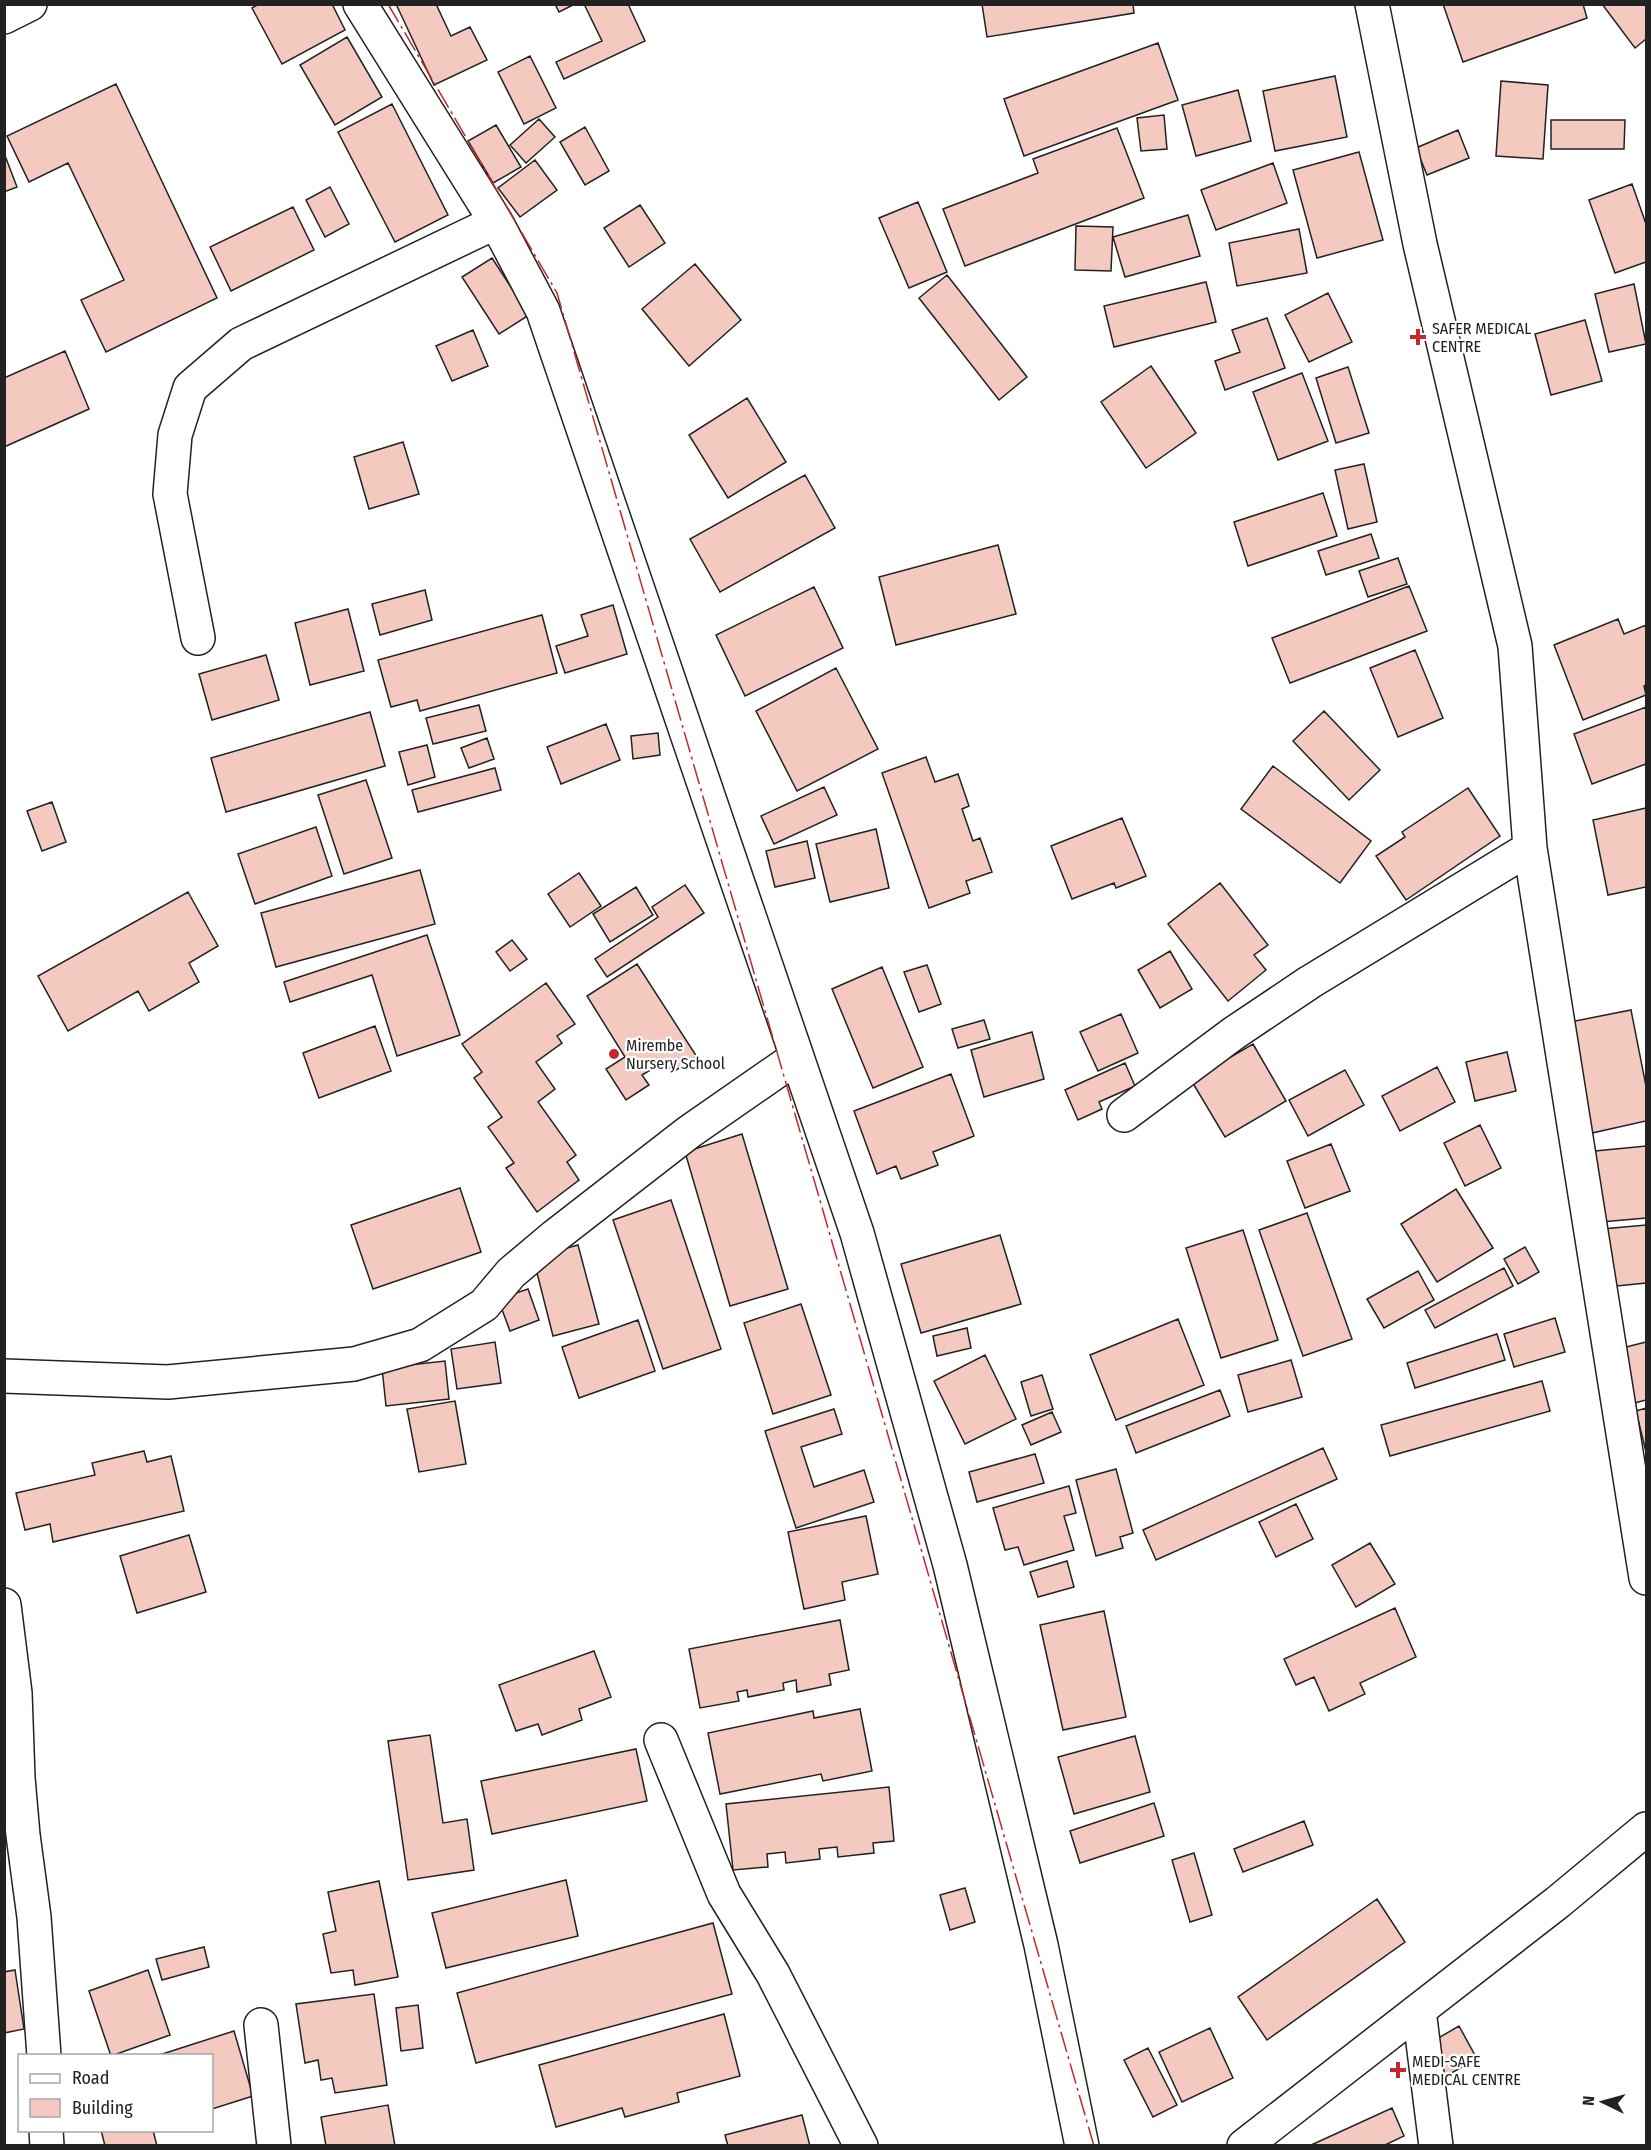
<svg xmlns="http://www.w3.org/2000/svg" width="1651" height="2150" font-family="'Fira Sans Condensed',sans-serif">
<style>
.building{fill:#f3c9c0;stroke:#222;stroke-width:1.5}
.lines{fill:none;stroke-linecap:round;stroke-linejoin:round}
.minor-casing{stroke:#222;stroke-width:36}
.secondary-casing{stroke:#222;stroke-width:36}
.minor{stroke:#fff;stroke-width:33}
.secondary{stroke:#fff;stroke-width:33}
.power{stroke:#c62828;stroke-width:1.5;stroke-dasharray:21 4.5 3 4.5;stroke-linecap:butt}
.poi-dot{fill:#c62828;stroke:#fff;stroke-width:2}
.labels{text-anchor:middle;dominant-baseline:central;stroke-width:4.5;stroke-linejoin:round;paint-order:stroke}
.poi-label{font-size:16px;fill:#222;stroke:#fff;text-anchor:start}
</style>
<rect width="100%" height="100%" fill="#fff"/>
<path class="building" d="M259,4H332L345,30L282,64L252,8Z
M396,4H436L451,36L470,27L487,60L434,85Z
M555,4H575L559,12Z
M584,4H628L645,41L564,79L556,62L602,41Z
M982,4H1133L1134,13L987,37Z
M1443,4H1583L1587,18L1463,62Z
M1602,4H1646V39L1635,48Z
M347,37L382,97L335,125L300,65Z
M1158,43L1178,100L1024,156L1004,99Z
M530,56L556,108L524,124L498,72Z
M1335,76L1347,137L1275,151L1263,91Z
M1501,81L1548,85L1543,159L1496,156Z
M116,84L217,298L106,352L81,300L124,280L68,163L29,182L7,136Z
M1238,90L1251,141L1196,156L1182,105Z
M392,104L448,215L395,242L338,132Z
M1164,115L1167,149L1141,151L1137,118Z
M539,119L555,137L526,163L510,145Z
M1551,120H1625L1624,149H1551Z
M496,125L521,167L493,183L468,141Z
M585,127L609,171L585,185L560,142Z
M1117,128L1144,198L965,266L943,209L1038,173L1033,159Z
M1458,130L1469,158L1427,175L1416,148Z
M1359,152L1383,240L1317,258L1293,170Z
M4,153L17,187L4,192Z
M535,160L557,190L520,217L498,188Z
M1273,163L1287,203L1216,230L1201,190Z
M1632,184L1646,224V262L1615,273L1589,200Z
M330,187L349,224L325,237L306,200Z
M918,202L947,272L909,288L879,218Z
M640,205L665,243L629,267L604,228Z
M293,207L314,250L231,291L210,247Z
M1188,215L1200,256L1125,277L1113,237Z
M1076,226L1113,227L1111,271L1075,270Z
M1299,229L1307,273L1237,286L1229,243Z
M492,258L529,315L499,334L462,277Z
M695,264L741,320L689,366L642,309Z
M947,275L1027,377L999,400L919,298Z
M1206,282L1216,322L1114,347L1104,306Z
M1634,284L1646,344L1609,352L1595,294Z
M1328,293L1352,342L1309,362L1285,315Z
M1267,318L1285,368L1225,390L1215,361L1240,352L1232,330Z
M1585,320L1602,381L1551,395L1535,334Z
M473,330L488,366L452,381L436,346Z
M65,351L89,409L4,447V378Z
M1151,366L1196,433L1146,468L1101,402Z
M1348,367L1369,433L1336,443L1316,378Z
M1302,373L1328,441L1278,460L1253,392Z
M747,398L786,462L728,498L689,435Z
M403,442L419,494L369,509L354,457Z
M1364,464L1377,522L1348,529L1335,470Z
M805,475L835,528L720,592L690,539Z
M1323,493L1337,536L1248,566L1234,522Z
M1371,534L1379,558L1326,575L1318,551Z
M998,545L1016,614L896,645L879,577Z
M1398,558L1407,584L1368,597L1359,571Z
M1409,586L1427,631L1290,683L1272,638Z
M814,587L843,648L745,696L716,635Z
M425,590L432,620L380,635L372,604Z
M613,605L627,654L565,673L556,646L588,636L581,615Z
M348,609L364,671L310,685L295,623Z
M542,615L557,673L420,711L417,700L391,707L378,660Z
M1618,619L1624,634L1646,625V685L1644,686L1646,695L1583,720L1554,645Z
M1415,650L1443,718L1398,737L1370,668Z
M266,655L279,700L212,720L199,674Z
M836,668L878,749L797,791L756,711Z
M479,705L486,731L433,744L426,718Z
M1646,707V764L1592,784L1574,734Z
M1324,711L1380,770L1349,800L1293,741Z
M370,712L385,766L226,812L211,758Z
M606,724L620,760L561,784L547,747Z
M658,733L660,755L633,759L631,736Z
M487,738L494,759L469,768L461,748Z
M427,745L435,777L408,785L399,752Z
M926,757L935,782L958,774L969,806L962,809L973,841L980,838L992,872L966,881L970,893L929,908L882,773Z
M1273,766L1371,841L1340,883L1241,809Z
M495,768L501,790L418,812L412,790Z
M366,780L392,858L344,874L318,795Z
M824,787L837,815L774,844L761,816Z
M1468,788L1500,836L1406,900L1376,856L1405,837L1402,832Z
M52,802L66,842L42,851L27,811Z
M1646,808V887L1608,895L1593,820Z
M1122,818L1146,876L1116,888L1114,883L1072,899L1051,846Z
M316,827L332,876L255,904L238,854Z
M876,829L889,888L830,902L816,844Z
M807,841L815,878L775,887L766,851Z
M420,870L435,924L276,967L261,913Z
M579,873L601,906L570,927L548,894Z
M1220,883L1268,945L1254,955L1266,970L1228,1001L1168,924Z
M685,885L704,913L607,977L595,959L658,917L652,907Z
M636,887L653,915L610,942L593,914Z
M188,892L218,946L189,963L199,982L149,1011L138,991L68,1031L38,976Z
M427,935L460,1035L397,1056L372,975L290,1002L284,982Z
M512,940L527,959L510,971L496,952Z
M1170,951L1192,989L1160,1008L1138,970Z
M637,964L697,1057L673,1072L665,1061L642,1075L649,1085L626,1100L606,1069L625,1057L587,996Z
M927,965L941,1004L919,1012L904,972Z
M882,967L923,1067L873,1088L832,989Z
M546,983L575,1024L557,1036L562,1043L536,1062L555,1089L538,1102L576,1155L567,1162L579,1180L537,1212L506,1168L514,1163L488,1127L502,1117L474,1078L482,1072L462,1044Z
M1631,1010L1646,1086V1121L1592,1133L1570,1022Z
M1121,1014L1138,1053L1098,1071L1080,1032Z
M984,1020L990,1039L958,1048L952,1029Z
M375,1026L391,1071L319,1098L303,1053Z
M1032,1032L1044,1079L984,1097L971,1050Z
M1253,1044L1286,1101L1225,1137L1191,1080Z
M1507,1052L1516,1091L1475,1101L1466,1062Z
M1125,1063L1135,1086L1099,1102L1102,1109L1078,1120L1065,1090Z
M1437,1067L1455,1102L1400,1131L1382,1096Z
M1345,1070L1364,1105L1308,1136L1289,1100Z
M951,1074L974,1136L933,1152L938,1165L901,1179L896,1166L877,1174L854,1111Z
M1480,1125L1501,1168L1465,1186L1444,1143Z
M742,1134L788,1289L730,1306L685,1152Z
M1331,1144L1350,1191L1305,1208L1287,1161Z
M1646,1146V1218L1601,1222L1595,1151Z
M460,1188L481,1252L373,1289L351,1225Z
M1456,1189L1493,1248L1437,1282L1401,1224Z
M671,1200L721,1349L663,1369L613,1220Z
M1307,1213L1352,1339L1303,1356L1259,1230Z
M1646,1225V1283L1607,1287L1602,1229Z
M1243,1230L1278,1340L1221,1358L1186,1248Z
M1000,1235L1021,1304L921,1333L901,1264Z
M578,1245L599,1324L553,1336L533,1257Z
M1525,1247L1539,1272L1518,1284L1504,1259Z
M1504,1268L1513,1286L1435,1328L1425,1310Z
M1418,1271L1434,1300L1384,1328L1367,1299Z
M528,1289L539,1320L510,1331L498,1299Z
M801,1304L831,1395L773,1414L744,1323Z
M1555,1318L1565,1352L1514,1367L1504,1334Z
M1178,1319L1204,1385L1116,1420L1090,1355Z
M638,1320L655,1371L579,1398L562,1347Z
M967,1328L971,1348L937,1356L933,1336Z
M1497,1334L1505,1360L1415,1388L1407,1363Z
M495,1342L501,1383L457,1389L451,1349Z
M1646,1342V1400L1631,1404L1618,1349Z
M985,1355L1016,1419L965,1444L934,1381Z
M1291,1360L1302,1397L1248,1412L1238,1375Z
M445,1361L449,1399L386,1406L382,1368Z
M1042,1375L1053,1409L1031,1416L1021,1382Z
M1542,1381L1550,1411L1390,1456L1381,1425Z
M1220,1390L1230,1416L1136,1453L1126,1426Z
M455,1401L466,1464L419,1472L407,1409Z
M1646,1408V1452L1636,1411Z
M834,1409L842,1434L801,1447L814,1487L864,1470L874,1502L796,1528L765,1431Z
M1052,1412L1061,1432L1031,1445L1022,1425Z
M1323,1448L1337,1479L1156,1560L1143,1530Z
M144,1451L147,1462L171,1456L184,1511L53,1542L50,1524L25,1530L16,1493L95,1475L92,1463Z
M1035,1454L1044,1483L977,1502L969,1472Z
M1116,1469L1133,1533L1120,1537L1123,1548L1096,1556L1076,1480Z
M1069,1486L1076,1513L1064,1516L1074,1550L1024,1565L1018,1547L1005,1550L993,1508Z
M1296,1504L1313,1539L1276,1557L1259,1522Z
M866,1516L878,1574L842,1582L845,1600L804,1609L788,1532Z
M189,1535L206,1592L137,1613L120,1556Z
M1370,1543L1395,1584L1356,1607L1332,1565Z
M1067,1561L1074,1587L1038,1597L1030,1572Z
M1395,1608L1416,1657L1360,1683L1365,1694L1329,1711L1314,1677L1296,1685L1284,1659Z
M1104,1611L1126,1717L1063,1730L1040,1625Z
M840,1620L849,1670L829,1674L831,1685L797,1692L796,1680L783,1683L784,1690L748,1697L747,1690L737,1692L739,1701L700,1708L689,1649Z
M594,1651L611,1697L579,1709L582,1720L542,1735L538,1724L516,1731L499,1685Z
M860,1709L872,1771L823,1781L821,1774L720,1794L708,1733L813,1711L814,1718Z
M430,1735L443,1823L467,1819L474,1870L408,1880L388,1741Z
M1135,1736L1150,1792L1074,1814L1058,1757Z
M636,1749L647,1801L492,1834L481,1781Z
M889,1787L894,1841L873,1843L874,1853L838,1857L837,1847L819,1849L820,1859L786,1863L785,1852L767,1854L768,1867L733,1870L726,1804Z
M1154,1803L1164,1836L1080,1863L1070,1831Z
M1304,1821L1313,1845L1243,1872L1234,1849Z
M1194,1853L1212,1915L1190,1922L1172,1860Z
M566,1880L578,1936L446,1968L432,1913Z
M379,1881L398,1977L355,1985L353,1970L331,1973L323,1934L336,1931L328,1892Z
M965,1888L975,1922L950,1930L940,1895Z
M1377,1899L1405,1942L1267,2040L1238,1997Z
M713,1923L732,1994L476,2063L457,1993Z
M204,1947L209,1967L162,1980L156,1959Z
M15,1970L24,2029L4,2033V1972Z
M148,1970L170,2035L111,2056L89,1991Z
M374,1994L387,2085L335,2093L332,2078L321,2080L318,2060L305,2063L296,2004Z
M418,2005L423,2048L401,2051L396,2008Z
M724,2014L740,2076L677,2093L679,2102L625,2117L622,2108L556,2127L539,2065Z
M1459,2026L1477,2059L1446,2076L1428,2044Z
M1210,2028L1233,2078L1182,2102L1159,2052Z
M234,2031L253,2096L212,2109V2056H156Z
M1148,2048L1177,2105L1153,2117L1124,2060Z
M388,2105L395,2146H326L321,2117Z
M1392,2108L1404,2136L1383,2146H1309Z
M802,2115L810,2146H728L725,2135Z
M101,2130H153L157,2146H105Z"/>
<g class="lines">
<g class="minor-casing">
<path id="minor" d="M360,4L496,222L543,311L857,1233L950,1565L1041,1945L1082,2146
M1372,4L1420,244L1515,646L1530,848L1646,1578
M198,638L170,494L175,435L190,388L241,344L496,222
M1124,1115L1234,1033L1310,982L1530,848
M4,1376L168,1382L354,1364L420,1345L484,1305L511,1273L555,1236L689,1132L797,1057
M4,1605L15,1693L18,1778L23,1835L34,1917L44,2056
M661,1740L724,1894L773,1974L861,2146
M1419,2010L1436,2146
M261,2025L274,2146
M46,2130L47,2146
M1244,2146L1558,1902L1646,1829"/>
</g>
<g class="secondary-casing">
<path id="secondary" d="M4,17L30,4"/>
</g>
<use href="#minor" class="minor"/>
<use href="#secondary" class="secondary"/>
<path class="power" d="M388,4L557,293L1094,2146"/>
</g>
<g class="poi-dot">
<path d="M1415 328h6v6h6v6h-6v6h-6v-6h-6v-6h6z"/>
<circle cx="614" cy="1054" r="6"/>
<path d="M1395 2061h6v6h6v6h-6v6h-6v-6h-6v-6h6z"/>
</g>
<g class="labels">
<g class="poi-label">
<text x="1432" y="328">SAFER MEDICAL<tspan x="1432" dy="18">CENTRE</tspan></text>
<text x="626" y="1045">Mirembe<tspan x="626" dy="18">Nursery School</tspan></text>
<text x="1412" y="2061">MEDI-SAFE<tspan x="1412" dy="18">MEDICAL CENTRE</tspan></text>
</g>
</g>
<rect width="1651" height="2150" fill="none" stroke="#222222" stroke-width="12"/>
<rect x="18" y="2054" width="195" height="78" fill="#ffffff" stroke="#a7a7a7" stroke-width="1.5"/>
<rect x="30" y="2074" width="30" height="9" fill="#ffffff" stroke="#a7a7a7" stroke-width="1.5"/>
<text x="72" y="2084" font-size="18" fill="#222222">Road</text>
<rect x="30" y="2099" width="30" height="18" fill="#f3c9c0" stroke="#a7a7a7" stroke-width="1.5"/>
<text x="72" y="2114" font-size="18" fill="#222222">Building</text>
<g transform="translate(1603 2102) rotate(275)" stroke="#ffffff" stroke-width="4.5" paint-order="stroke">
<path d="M0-4.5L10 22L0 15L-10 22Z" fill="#222222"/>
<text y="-9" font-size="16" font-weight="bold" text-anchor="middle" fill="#222222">N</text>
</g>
</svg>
